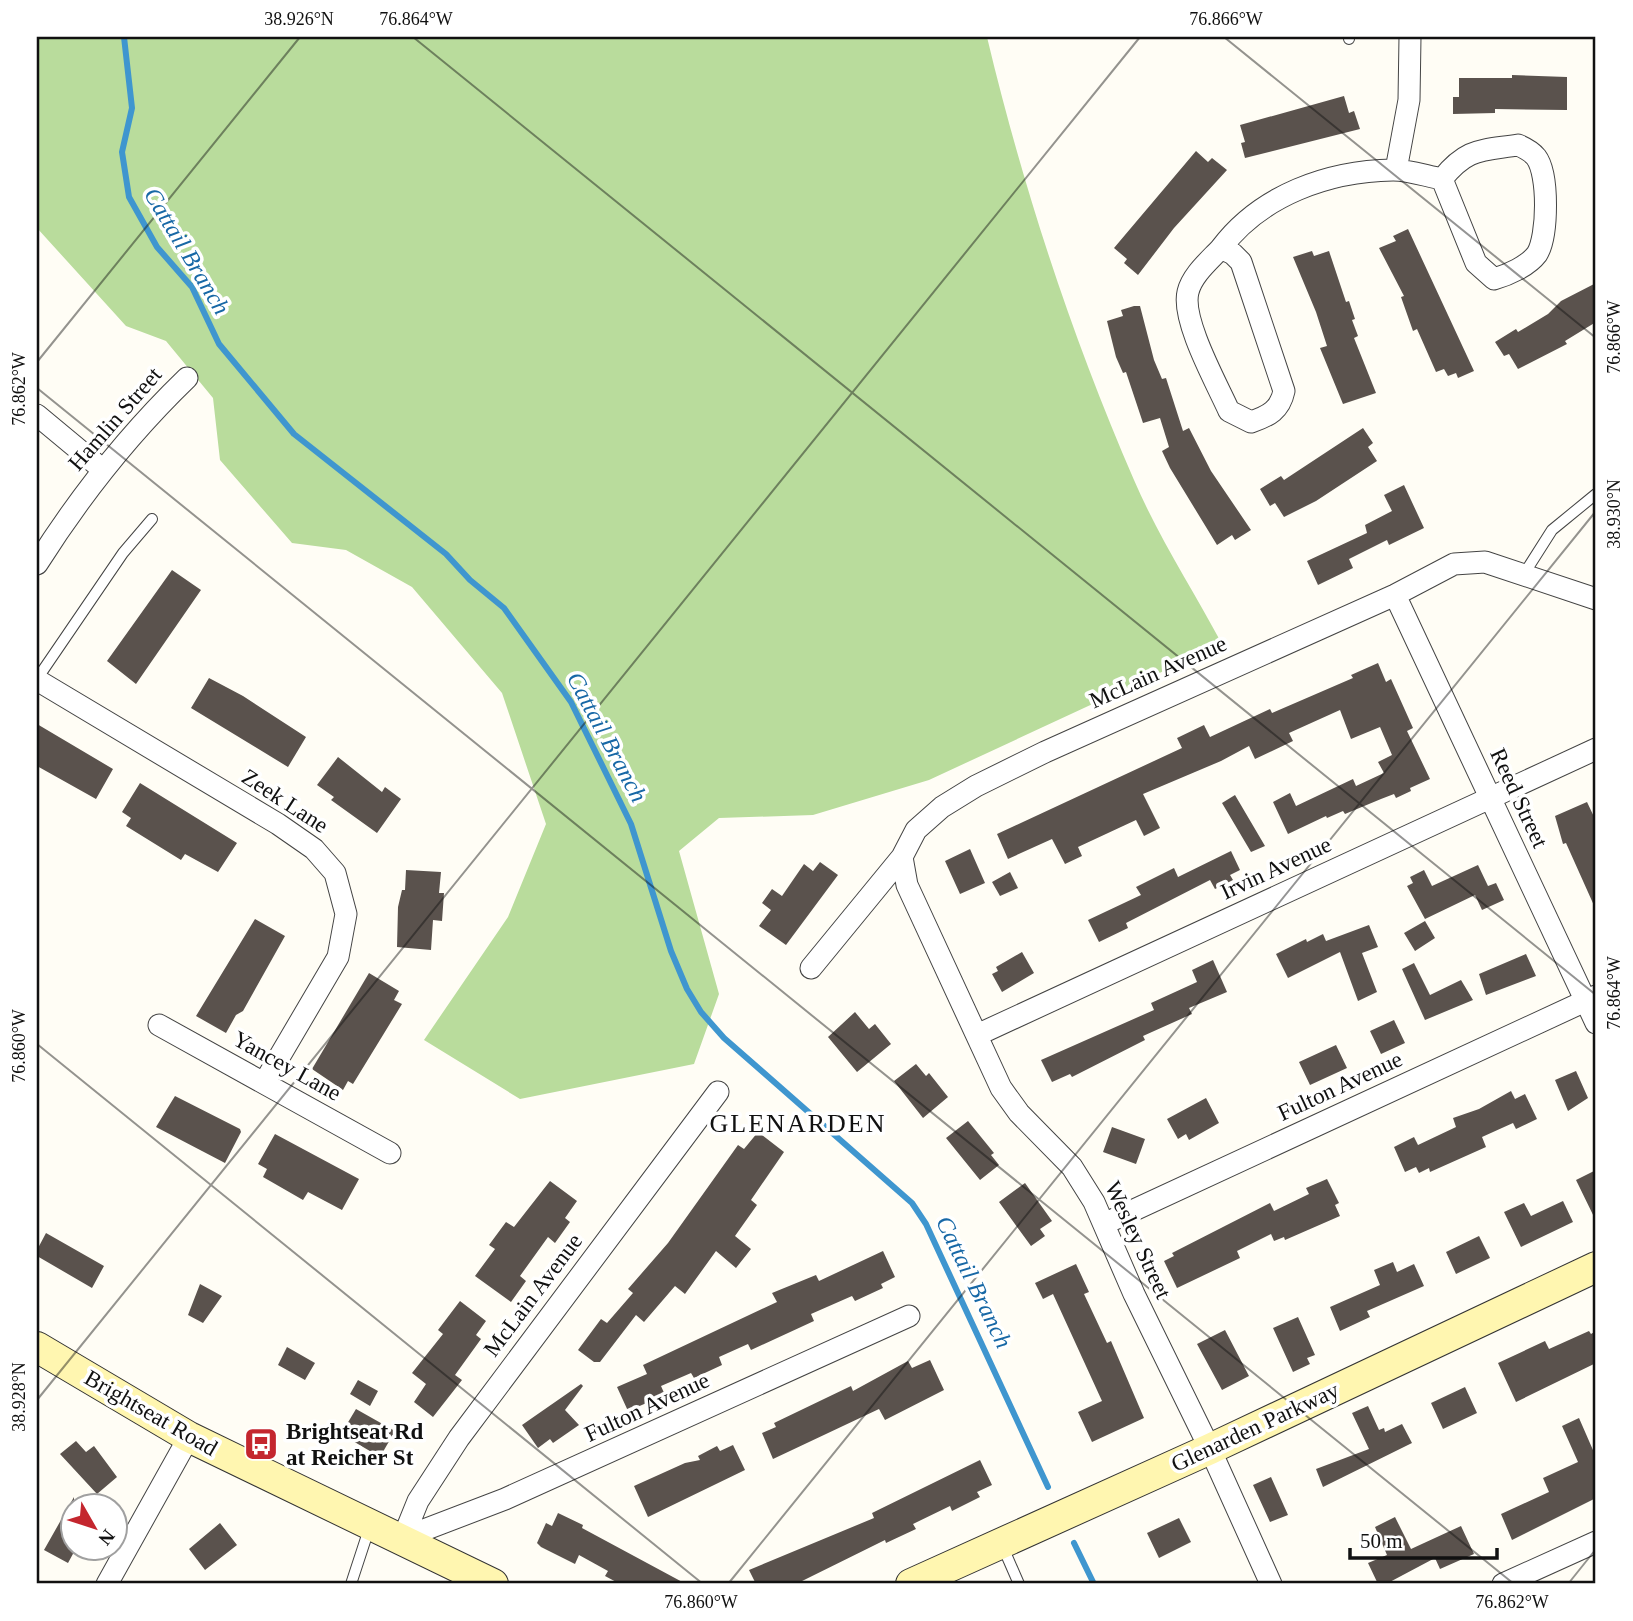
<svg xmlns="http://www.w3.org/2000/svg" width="1633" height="1621" font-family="'Times New Roman',serif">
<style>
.forest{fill:#b9dc9c}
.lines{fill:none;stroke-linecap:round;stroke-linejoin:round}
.stream{stroke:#3f96cf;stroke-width:6}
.building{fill:#5a524d}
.lane-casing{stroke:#444;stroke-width:12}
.street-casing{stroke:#444;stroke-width:23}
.secondary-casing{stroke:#333;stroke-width:32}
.lane{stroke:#fff;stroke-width:10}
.street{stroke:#fff;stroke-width:21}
.secondary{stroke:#fff6b0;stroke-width:30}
.ticks{fill:none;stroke:#111;stroke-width:2;stroke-opacity:0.45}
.labels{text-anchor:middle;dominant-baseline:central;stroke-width:7;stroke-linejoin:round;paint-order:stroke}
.street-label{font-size:23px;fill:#111;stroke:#fff}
.poi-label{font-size:23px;font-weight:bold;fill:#111;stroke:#fff;text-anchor:start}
.water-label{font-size:24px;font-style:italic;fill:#1768a6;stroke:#fff}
.quarter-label{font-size:26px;letter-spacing:2px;fill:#111;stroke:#fff}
.neatline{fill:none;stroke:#111;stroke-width:2.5}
.ticks-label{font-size:18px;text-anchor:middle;fill:#111}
</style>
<rect width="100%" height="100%" fill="#fffdf5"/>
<path class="forest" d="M37,37H987C1023,188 1072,337 1134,480C1158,536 1193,590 1222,644L929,780L813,815L719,818L679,851L719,994L694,1064L520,1099L424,1040L508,917L546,824L502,693L412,587L346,550L292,543L220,460L213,398L166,341L126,326L37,228Z"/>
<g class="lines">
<path class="stream" d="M124,37L132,108L122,152L129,197L157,247L192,287L219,344L294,434L446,554L470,580L504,608L571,702L631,824L671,951L687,989L701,1012L724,1038L912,1203L926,1224L1048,1487
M1074,1543L1094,1584"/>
</g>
<path class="building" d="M1512,75L1567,77V110L1495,109V113L1453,114V97H1459V78H1512Z
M1344,96L1349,113L1354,111L1360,129L1245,158L1241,143L1245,142L1240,125Z
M1196,151L1208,162L1212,158L1227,170L1174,228L1138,275L1124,263L1127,259L1114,248Z
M1408,229L1474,371L1458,378L1456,373L1448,376L1444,369L1436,372L1417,329L1413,331L1401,297L1404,296L1379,248L1396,241L1393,236Z
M1312,251L1314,256L1329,251L1346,302L1349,301L1355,319L1352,320L1358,336L1354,338L1376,393L1343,404L1320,348L1327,346L1316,312L1293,257Z
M1596,283V322L1565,341L1567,344L1518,369L1509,354L1504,356L1495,342L1516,329L1518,332L1548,314L1561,301Z
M1134,306H1140L1154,360L1162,379L1166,378L1183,431L1189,428L1211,471L1251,530L1235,540L1232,535L1217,545L1170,468L1162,451L1169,447L1160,418L1143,423L1126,372L1123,373L1116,357L1107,321L1123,316L1121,310Z
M1363,428L1373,443L1368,447L1377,461L1316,501L1284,517L1275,503L1270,506L1260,489L1281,476L1284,480Z
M1404,485L1424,528L1389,545L1387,540L1349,559L1353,568L1318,585L1307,561L1367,533L1365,525L1392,511L1384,495Z
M172,570L201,590L136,684L107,661Z
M1378,663L1386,682L1391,679L1413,728L1407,731L1430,779L1410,788L1411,791L1396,798L1394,794L1381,799L1345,814L1343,811L1327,818L1326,816L1288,834L1273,802L1290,793L1296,806L1353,779L1356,786L1384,773L1378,762L1392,755L1380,727L1351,739L1340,710L1289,733L1293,741L1255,759L1249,746L1221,761L1143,794L1160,828L1144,836L1136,820L1078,847L1082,856L1065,864L1052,839L1008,859L997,834L1182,748L1177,738L1204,725L1210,737L1270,709L1272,713L1353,678L1351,675Z
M209,678L243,696L306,737L288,767L191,708Z
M37,724L113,769L96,799L37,766Z
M338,757L382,792L385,787L401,799L377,833L331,800L334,797L317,785Z
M140,783L237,843L218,872L185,854L181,860L126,826L131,818L122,812Z
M1235,795L1265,846L1251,852L1222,803Z
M1587,802L1596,821V910L1566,843L1563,844L1555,816Z
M970,849L985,883L960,894L945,861Z
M1231,851L1240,870L1230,875L1233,880L1215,889L1210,880L1126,923L1128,928L1099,942L1088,920L1141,895L1136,887L1174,868L1178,877Z
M820,862L838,875L786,945L759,926L771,910L762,903L772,889L782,896L804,864L813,871Z
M1478,865L1488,886L1496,883L1504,900L1482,910L1475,895L1425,919L1407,886L1413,883L1410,877L1424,870L1432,886Z
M406,870L441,872L439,893H444L442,921L433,920L431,950L397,947L398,907L402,890H405Z
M1010,872L1018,888L1000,896L992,882Z
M255,919L285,936L243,1011L236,1015L226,1033L196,1016Z
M1425,921L1435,938L1415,951L1404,933Z
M1369,925L1378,947L1362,953L1377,992L1358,1001L1340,952L1288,978L1276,954L1306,939L1307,942L1323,934L1326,941Z
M1022,952L1034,973L1002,992L992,974L998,971L996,967Z
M1526,954L1536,976L1486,995L1479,974Z
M1213,960L1227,992L1189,1008L1192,1014L1143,1036L1145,1040L1072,1077L1070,1074L1052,1082L1041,1060L1154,1010L1151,1003L1197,982L1192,970Z
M1414,963L1430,995L1461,980L1473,1000L1425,1020L1402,969Z
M369,973L399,991L394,1000L402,1004L353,1084L348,1081L343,1090L312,1069Z
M855,1012L869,1029L875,1024L891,1044L857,1072L828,1037Z
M1394,1020L1405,1043L1381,1054L1370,1031Z
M1336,1045L1347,1068L1310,1085L1299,1062Z
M916,1064L926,1076L929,1073L948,1097L923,1118L894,1081Z
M1576,1071L1588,1098L1568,1111L1555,1080Z
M1511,1091L1515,1099L1525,1094L1537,1119L1516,1129L1513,1123L1482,1137L1486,1147L1430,1172L1429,1168L1419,1173L1416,1167L1405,1172L1394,1147L1414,1137L1418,1145L1456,1127L1453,1118L1479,1109Z
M175,1096L240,1129L241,1132L225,1163L156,1127Z
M1206,1098L1219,1123L1189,1140L1186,1134L1178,1139L1167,1119Z
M968,1121L994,1153L991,1155L999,1165L980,1180L946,1138Z
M1112,1127L1145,1139L1136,1164L1103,1152Z
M758,1132L784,1152L751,1200L757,1205L735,1236L751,1249L736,1268L716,1251L685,1294L675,1286L644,1322L636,1315L600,1362H594L578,1350L601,1319L607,1323L633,1293L628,1289L668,1243L738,1145L744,1149Z
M275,1134L359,1179L342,1210L308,1192L303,1200L263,1177L267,1169L258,1164Z
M1596,1170V1221L1576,1180Z
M1327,1179L1339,1203L1335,1205L1340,1216L1285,1240L1284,1237L1274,1241L1271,1234L1237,1251L1240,1258L1177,1288L1164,1261L1174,1256L1172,1253L1270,1203L1274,1211L1309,1194L1306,1188Z
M550,1181L577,1201L565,1218L570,1222L555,1243L548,1237L520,1276L526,1281L511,1302L475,1276L495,1249L489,1245L506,1222L514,1227Z
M1025,1183L1052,1221L1040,1229L1045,1236L1031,1246L999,1202Z
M1563,1201L1573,1222L1521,1247L1504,1212L1524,1203L1531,1216Z
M46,1233L104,1266L92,1288L37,1256V1250Z
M1479,1236L1490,1258L1456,1274L1446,1252Z
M883,1251L895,1277L881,1284L883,1288L855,1301L852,1296L811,1314L814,1321L751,1350L748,1344L719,1357L722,1365L694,1378L691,1373L661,1386L665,1395L628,1411L617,1387L647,1374L643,1365L777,1302L772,1293L816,1275L819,1281Z
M1393,1262L1397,1272L1414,1264L1424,1286L1367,1311L1370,1317L1340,1331L1330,1307L1380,1285L1374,1270Z
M1076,1264L1089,1292L1084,1294L1107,1343L1111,1341L1144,1418L1092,1442L1078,1412L1102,1401L1053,1294L1043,1299L1035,1283Z
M200,1284L222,1296L203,1323L188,1315Z
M460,1301L486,1321L476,1335L481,1339L455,1375L462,1380L433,1417L414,1402L426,1384L412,1373L443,1334L438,1330Z
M1298,1317L1315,1355L1307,1358L1310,1364L1293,1372L1273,1328Z
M1225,1330L1249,1376L1222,1390L1197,1344Z
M1589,1331L1591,1334L1596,1331V1363L1516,1402L1498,1363L1545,1341L1549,1349Z
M287,1347L315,1363L305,1380L278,1365Z
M930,1360L944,1390L885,1420L879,1409L773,1459L762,1433L776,1427L774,1423L851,1386L853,1391L908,1361L912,1368Z
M358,1380L378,1391L370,1406L350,1394Z
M581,1384L583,1386L565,1410L579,1425L553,1443L550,1439L538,1448L522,1425Z
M1465,1387L1477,1413L1443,1429L1431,1403Z
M1368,1406L1379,1430L1384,1428L1385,1432L1402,1424L1412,1443L1323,1487L1316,1469L1369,1449L1352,1413Z
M356,1409L395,1431L380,1457L341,1434Z
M1579,1418L1596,1457V1498L1512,1540L1501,1514L1549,1492L1543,1478L1578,1462L1562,1426Z
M76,1441L86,1452L94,1446L117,1477L97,1494L60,1454Z
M733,1445L745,1470L648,1517L634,1486L685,1463L700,1460L698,1456L717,1446L720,1451Z
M980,1460L992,1485L977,1492L980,1497L952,1511L950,1506L913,1524L916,1529L886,1543L885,1540L796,1584H756L749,1570L874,1518L872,1513Z
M1271,1477L1288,1515L1270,1522L1253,1485Z
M74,1497V1552L68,1563L44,1550Z
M558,1513L583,1525L582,1528L686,1584H620L605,1576L608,1571L579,1555L575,1564L541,1547L537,1543L546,1523L552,1526Z
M1395,1517L1411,1549L1461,1526L1474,1554L1440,1569L1435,1558L1386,1584H1378L1368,1563L1387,1555L1375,1527Z
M1179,1518L1191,1542L1159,1558L1147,1533Z
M220,1523L237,1545L205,1570L189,1549Z"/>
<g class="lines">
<g class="lane-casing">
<path id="lane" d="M1349,37V39
M1524,574L1552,530L1596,494
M37,679L123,553L152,519
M1002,1545L1019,1584
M351,1584L370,1526"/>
</g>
<g class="street-casing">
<path id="street" d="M1518,145C1525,148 1531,151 1536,157C1549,174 1548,236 1537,254C1528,266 1508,275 1494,279L1476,263L1442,179C1467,148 1480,151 1518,145Z
M1396,170L1409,100L1410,37
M1221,248L1233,254L1241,262L1284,391C1280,410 1269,416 1251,422L1229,411C1217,384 1181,320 1188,292C1192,275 1209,261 1221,248Z
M1221,248C1261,195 1328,171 1393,170C1409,170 1426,176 1442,179
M37,415L102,469
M37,564C80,496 129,434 187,378
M1395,595L1596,1023
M37,680L278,824L314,849L335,873L346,914L338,957L264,1083
M902,857L907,885L1001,1088L1019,1113L1072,1167L1094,1202L1134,1294L1210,1449L1271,1584
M811,968L902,857L916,830L942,807L976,786L1045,752L1395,595L1454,564L1485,562L1596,599
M159,1025L390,1153
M977,1035L1596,749
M1106,1223L1596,996
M403,1538L505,1499L909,1316
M403,1538L418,1501L459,1438L718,1092
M107,1584L189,1437
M1503,1584L1596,1542"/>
</g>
<g class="secondary-casing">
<path id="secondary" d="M37,1347L189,1437L493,1584
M911,1584L1210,1449L1596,1267"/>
</g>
<use href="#lane" class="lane"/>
<use href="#street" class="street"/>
<use href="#secondary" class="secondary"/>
</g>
<path class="ticks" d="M413,37L1596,995M1224,37L1596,338M37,362L300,37M37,388L1514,1584M37,1044L703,1584M37,1400L1140,37M728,1584L1596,511M1568,1584L1596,1549"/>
<defs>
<g id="bus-square" transform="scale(1.75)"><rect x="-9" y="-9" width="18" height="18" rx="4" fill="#c4262e" stroke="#fff"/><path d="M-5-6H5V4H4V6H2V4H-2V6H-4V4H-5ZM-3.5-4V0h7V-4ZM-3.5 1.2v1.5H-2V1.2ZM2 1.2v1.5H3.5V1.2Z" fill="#fff"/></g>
</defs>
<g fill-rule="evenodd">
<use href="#bus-square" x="261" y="1444"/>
</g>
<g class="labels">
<g class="street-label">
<text transform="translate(115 419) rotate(-49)">Hamlin Street</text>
<text transform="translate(1158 672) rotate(-24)">McLain Avenue</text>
<text transform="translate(1519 798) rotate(65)">Reed Street</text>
<text transform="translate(285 801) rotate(33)">Zeek Lane</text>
<text transform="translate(1276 868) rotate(-25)">Irvin Avenue</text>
<text transform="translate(287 1066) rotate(29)">Yancey Lane</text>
<text transform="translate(1340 1086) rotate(-25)">Fulton Avenue</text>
<text transform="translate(1138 1240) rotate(65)">Wesley Street</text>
<text transform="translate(533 1295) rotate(-53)">McLain Avenue</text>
<text transform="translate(647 1407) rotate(-25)">Fulton Avenue</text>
<text transform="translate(151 1413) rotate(30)">Brightseat Road</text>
<text transform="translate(1255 1427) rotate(-25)">Glenarden Parkway</text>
</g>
<g class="poi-label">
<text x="286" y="1431">Brightseat Rd<tspan x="286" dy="26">at Reicher St</tspan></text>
</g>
<g class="water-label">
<text transform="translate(187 251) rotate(59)">Cattail Branch</text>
<text transform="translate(607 737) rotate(62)">Cattail Branch</text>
<text transform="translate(974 1282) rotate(64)">Cattail Branch</text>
</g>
<g class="quarter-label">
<text x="798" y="1123">GLENARDEN</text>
</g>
</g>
<rect width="1633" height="1621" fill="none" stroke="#ffffff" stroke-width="77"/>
<g transform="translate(94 1527) rotate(129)"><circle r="33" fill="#ffffff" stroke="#a0a0a0" stroke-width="2"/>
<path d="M0-5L12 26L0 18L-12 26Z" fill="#c4262e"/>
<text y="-10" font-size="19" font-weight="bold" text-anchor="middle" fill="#111111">N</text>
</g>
<path d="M1350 1548v10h147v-10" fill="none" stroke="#111111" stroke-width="3.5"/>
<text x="1360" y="1548" font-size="21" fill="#111111" stroke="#ffffff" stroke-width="5" paint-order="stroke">50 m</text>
<rect x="38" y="38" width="1556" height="1544" class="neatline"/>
<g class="ticks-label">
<text x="299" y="25">38.926°N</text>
<text x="416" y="25">76.864°W</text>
<text x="1226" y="25">76.866°W</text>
<text transform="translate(1614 337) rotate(-90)" y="6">76.866°W</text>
<text transform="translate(19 389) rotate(-90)" y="6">76.862°W</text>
<text transform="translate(1614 514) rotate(-90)" y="6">38.930°N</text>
<text transform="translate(1614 993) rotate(-90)" y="6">76.864°W</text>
<text transform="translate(19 1046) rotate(-90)" y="6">76.860°W</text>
<text transform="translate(19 1397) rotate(-90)" y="6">38.928°N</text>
<text x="701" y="1608">76.860°W</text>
<text x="1512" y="1608">76.862°W</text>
</g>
</svg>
